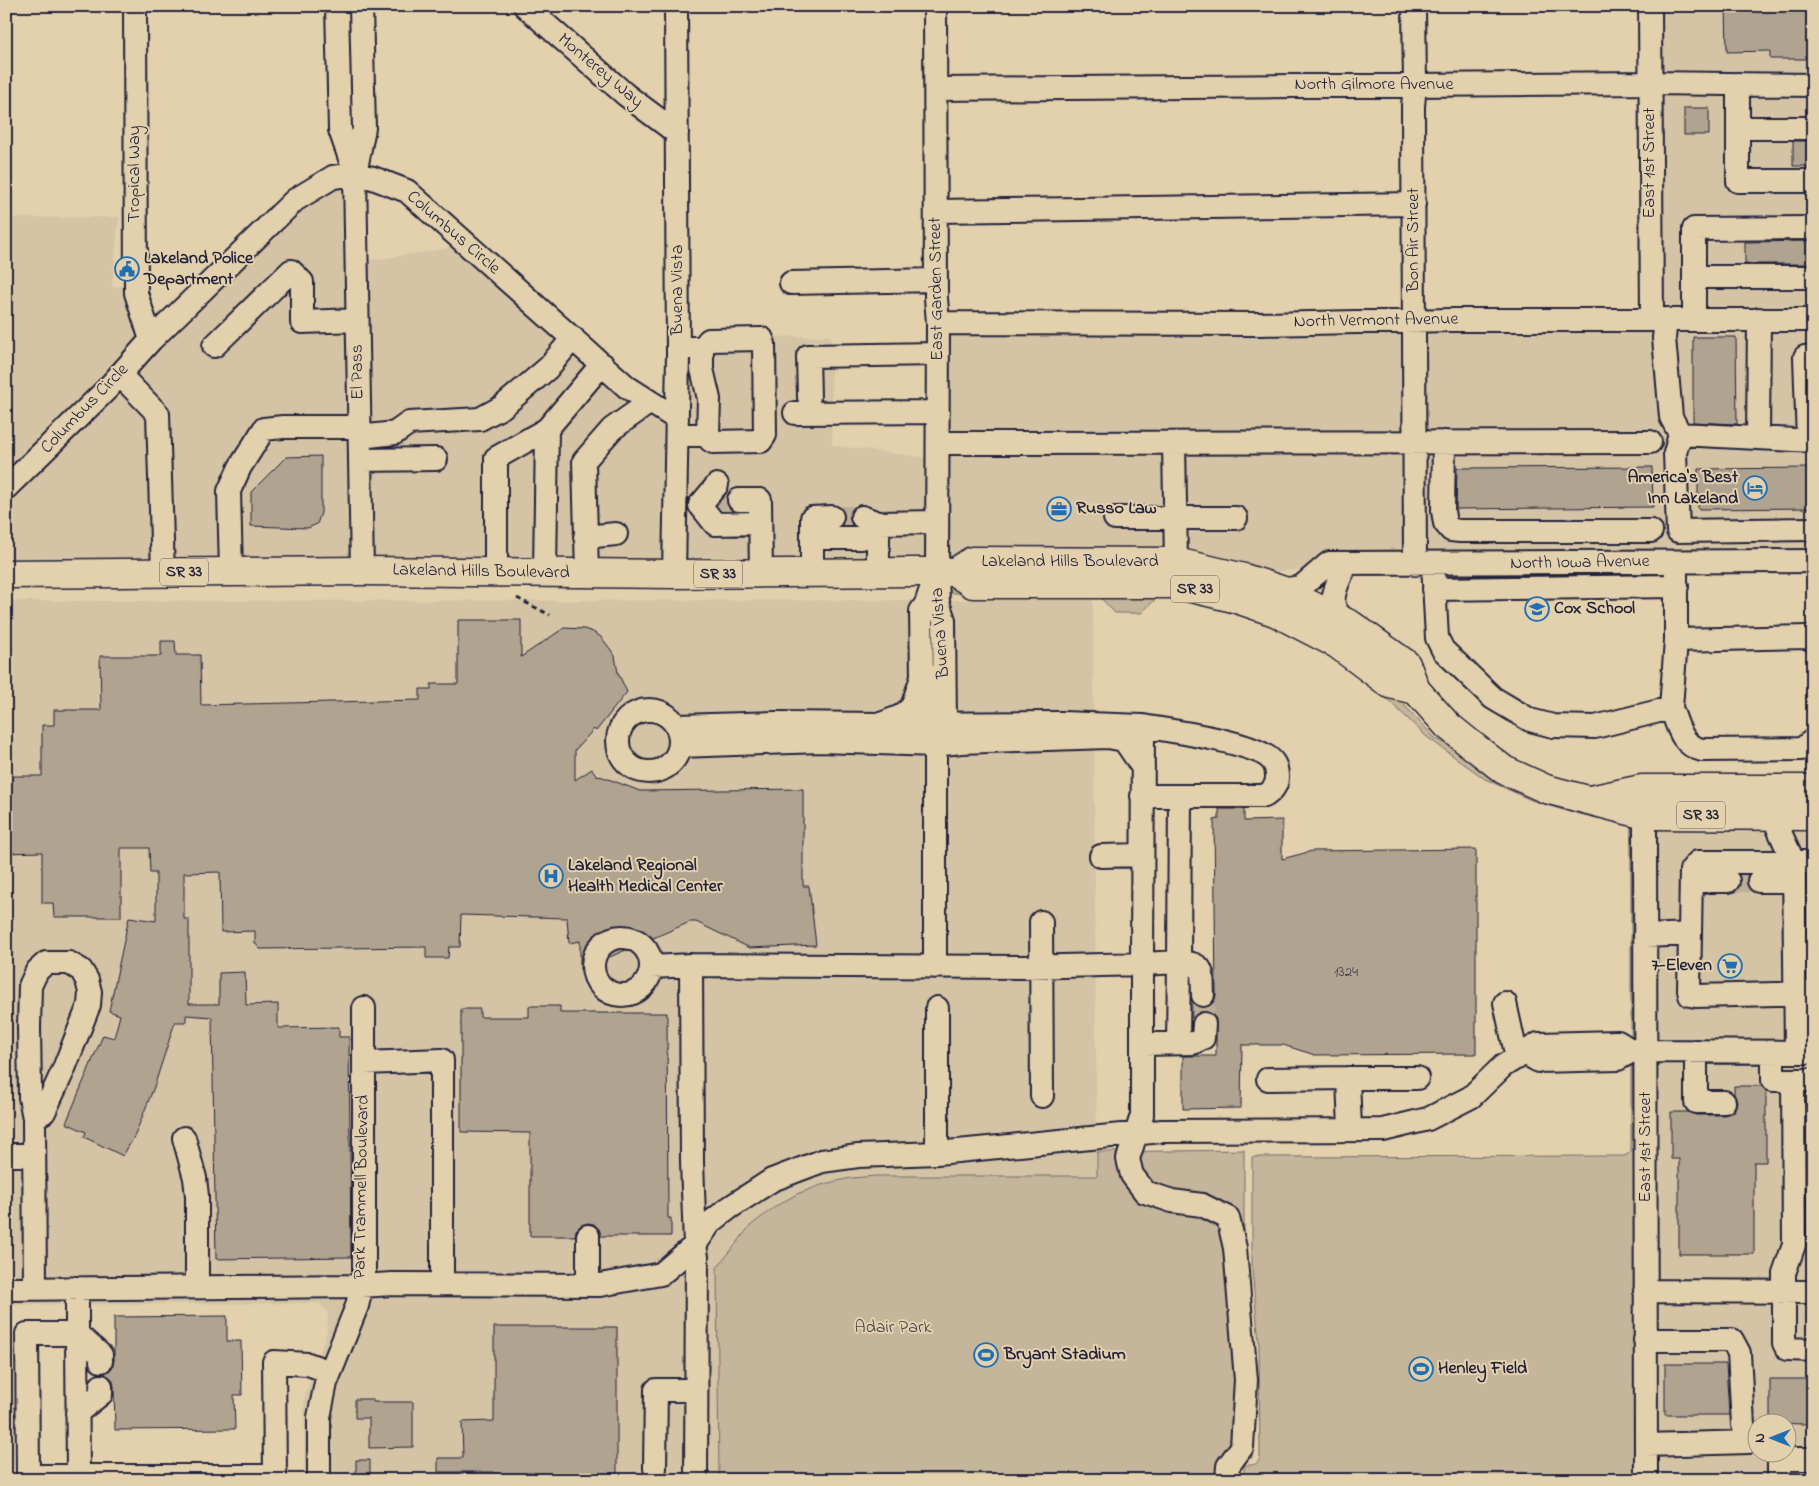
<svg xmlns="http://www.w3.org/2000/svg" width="1819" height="1486" font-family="'Indie Flower',sans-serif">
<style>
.built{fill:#d4c3a5;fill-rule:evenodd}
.green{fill:#c4b59b;stroke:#736c6b}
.building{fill:#b0a390;stroke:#22223b}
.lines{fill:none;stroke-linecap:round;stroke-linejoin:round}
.minor-tunnel{stroke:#bcae97;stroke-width:22;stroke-dasharray:22 11;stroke-linecap:butt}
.minor-casing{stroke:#22223b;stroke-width:26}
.major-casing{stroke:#22223b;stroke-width:31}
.path{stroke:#22223b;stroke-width:3;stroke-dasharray:5 4;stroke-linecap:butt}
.minor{stroke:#e3d1ae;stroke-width:22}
.major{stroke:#e3d1ae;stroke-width:28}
.labels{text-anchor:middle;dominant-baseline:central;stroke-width:4;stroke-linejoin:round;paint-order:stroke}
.number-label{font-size:15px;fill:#464250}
.shield{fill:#e3d1ae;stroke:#5c565e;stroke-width:1}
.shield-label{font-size:16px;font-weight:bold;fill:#22223b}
.street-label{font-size:18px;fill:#22223b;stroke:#e3d1ae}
.poi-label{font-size:18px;font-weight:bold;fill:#22223b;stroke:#e3d1ae;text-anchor:start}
.park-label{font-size:18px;fill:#423f4e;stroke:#e3d1ae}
</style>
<rect width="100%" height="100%" fill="#e3d1ae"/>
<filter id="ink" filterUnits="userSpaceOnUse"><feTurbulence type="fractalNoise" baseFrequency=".02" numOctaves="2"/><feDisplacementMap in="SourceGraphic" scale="10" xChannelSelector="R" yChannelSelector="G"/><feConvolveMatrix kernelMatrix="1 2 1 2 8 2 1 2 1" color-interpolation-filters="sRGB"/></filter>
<g filter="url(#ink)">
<path class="built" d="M1659,6H1813V76L1659,75Z
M1659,92L1813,93V311H1661Z
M346,183L353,563L22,565L6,555V500L114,394L157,347L162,345V342L302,206L327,189Z
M119,217L112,287L126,285L141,338L100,384L6,476V218Z
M456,247L668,423L665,566L371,563L366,261Z
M1813,328V553L1424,556V329Z
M1405,329V556L1326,568L1221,575L947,564L948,335Z
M831,336L832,445L928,458V564L683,566L687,421L690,417L687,414V338Z
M1093,600L1097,1176H877L851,1178L824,1184L776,1206L750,1226L733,1245L717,1268L719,1480H304V1399L327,1331L328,1313L319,1303L6,1305V601Z
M1654,823L1813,824V1044L1655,1043Z
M1655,1059L1813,1060V1283L1654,1282Z
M1654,1299L1813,1300V1480H1656ZM1756,1424H1786V1454H1756Z"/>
<path class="green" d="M933,580L1173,581L1360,658L1435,738L1474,758L1631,819L1636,1480H1244V1465C1251,1465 1257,1466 1260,1458L1259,1342L1252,1270V1157L1624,1156L1628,1154L1631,1151V828L1629,824L1624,821L1597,818L1563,810L1531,800L1485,779L1427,737L1366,679L1341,660L1271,622L1191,598L1158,597L1141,613H1115L1096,593H932Z
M1244,1150V1270L1251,1342L1252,1458H1236V1480H719L717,1268L750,1226L776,1206L797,1194L824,1184L851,1178L877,1176H1097V1152Z"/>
<path class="building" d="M1726,6H1813V59H1770V51L1727,52Z
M1684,108H1709V135H1684Z
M1793,141H1813V166H1793Z
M1813,241V264H1745V242Z
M1693,337H1736L1737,424L1693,422Z
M321,456V513L317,524L308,528L251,526V492L286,457Z
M1652,467L1653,507L1456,509L1457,468Z
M1813,468V508L1698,509V469Z
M458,620H521V657L564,628L584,629L593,632L601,637L611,650L615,656L618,673L627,692L596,731L594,729L575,750V780L592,769L597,776L603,777L640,791L803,789V886H809L816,945L750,948L696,922H690L580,970V941L569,943L567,918L461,915L460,947H449L448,958H426V947L260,949L255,943V931L221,932L220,872L184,873V919H189V1004H219V973L245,972L246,1005L278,1004V1028L339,1027V1037H349L351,1257L216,1259L212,1017L186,1015V1022H175L154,1087L135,1135L123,1156L84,1137L86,1132L66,1123L103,1035L114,1038L120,1015L109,1011L129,917L156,921V873H150L149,848H121V917H54L53,903H42V852L6,853V776H42V725H54V710H101L100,656H161V641H175L176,655H200L201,705L420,700V689H431V684H458Z
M1219,809H1244V821L1282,820V859L1312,851L1476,849V1054L1315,1055L1283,1045H1242L1241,1108L1183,1109V1056H1216V1019L1212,1013L1204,1011L1198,1012L1192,1018V1002L1196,1006L1203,1008L1209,1006L1214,1002L1216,995L1214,820L1219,819Z
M529,1006H560V1013H667L668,1218H671V1236H601L599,1229L594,1224L588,1223L581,1225L576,1230L575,1236H530V1133L461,1132V1009H480V1017H529Z
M1734,1086H1762L1766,1091V1162H1754V1254H1679V1159H1671V1112H1688L1696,1115H1724L1734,1112L1737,1102L1734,1094Z
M227,1316V1341H241L242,1395H234L235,1429L115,1430L114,1386L112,1379L104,1374L112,1368L114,1361V1317Z
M494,1327H617V1474H494V1472H438V1458H463L462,1422L494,1421Z
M1665,1364H1726L1729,1415H1665Z
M1770,1379H1813V1416L1805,1424L1770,1423Z
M355,1399H373V1402H413V1447L369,1448V1418H355Z
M356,1460H370V1476H356Z"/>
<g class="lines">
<path class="minor-tunnel" d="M717,500H739
M832,517H862
M1728,881H1759
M1805,899H1813
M1805,923H1813
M1805,948H1813
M1203,995L1204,1024"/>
<g class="minor-casing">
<path id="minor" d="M135,6L136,293L151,340
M337,6L340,130L355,173
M361,6L364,128L355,174L362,571
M525,6L626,95L677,133
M935,6L936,298L938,323L937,572L938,603L944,620L945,723L935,745
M1414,6L1415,85L1413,106L1415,564
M1650,6L1652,319
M1738,84V128
M936,89L1650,83L1813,85
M1813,128H1738V181H1813
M936,211L1414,204
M1813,228L1694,229V277H1813
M1694,277V319
M791,283L936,280
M1666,319L1664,338L1671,417L1680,434L1675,453L1678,531L1813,529
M938,323L1259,324L1450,320H1813
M214,346L291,271L302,282V322L357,320
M702,348V369L709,399L708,435
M120,375L158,414L163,573
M809,397L808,356L938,354
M795,413L938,412
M1680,434L1813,441
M677,435H708L710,440L713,442L761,441L765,435L764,344L762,339L709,340L702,348H678
M360,437L395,433L409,423L480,419L502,407L548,368L573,338
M1758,438L1759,319
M1808,441L1805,357L1813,358
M1444,442L1443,511L1445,523L1451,530L1460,531H1651
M938,443L1650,442
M1174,443L1176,562
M360,460L436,459
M6,488L107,389L151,340L295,200L333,177L355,174L373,178L407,191L627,387L677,419
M739,500H760L761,574
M700,505L715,524L760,523
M700,505L717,485
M1115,518H1236
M585,537L616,534
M813,538H862L878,523L862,517
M1347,563C1341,576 1328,597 1336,610C1339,616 1346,621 1351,625
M1433,564L1437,638L1443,650L1493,698L1530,720L1553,726L1595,727L1671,708C1678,726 1681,745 1702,750L1802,749L1813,740
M1676,571V640L1808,637L1813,640
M231,572L229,491L240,467L264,429L283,427H360
M496,572V458L547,429
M545,572L547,429L602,364
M587,573L584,461L612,429L650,402
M812,573V518L832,517
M878,573V523L937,522
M674,574L678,354L676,6
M1434,589L1677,586
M1281,590L1301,587L1329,563L1813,561
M930,676L928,724L935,745V967
M1671,708L1676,640
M618 741a31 31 0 1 1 62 0a31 31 0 1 1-62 0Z
M881,724L1062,723L1143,726L1142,964L1179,962L1180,796
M677,726L776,723L881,724L901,716L912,707L922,677L921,611L926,604L934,580
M680,746L821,741L935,745L961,742L1108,737L1124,740L1143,768
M1142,796H1265C1272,791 1277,786 1277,777C1277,772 1276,766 1273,762C1260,742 1169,731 1143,726
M1645,815L1646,1480
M1777,815L1778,828L1794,863L1796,1052
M1101,856L1142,855
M1691,881H1728
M1759,881H1794
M1041,922L1042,1096
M1690,934L1691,870L1698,862H1813
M1645,936L1690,934L1689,990L1690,995L1696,996L1813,993
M593 966a29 29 0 1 1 58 0a29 29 0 1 1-58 0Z
M46,963H69L81,970L87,980L90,992L89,1005L63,1071L44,1112L34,1118L30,1097L29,1027L30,986L37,971Z
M651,967L691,965
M1505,1003L1517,1058
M937,1008V1153
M1178,1043L1179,962C1205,964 1202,970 1203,995
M1143,1044L1193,1043L1203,1038L1204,1024
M1696,1051V1102H1724
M1773,1052V1080H1813
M1525,1053L1538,1061L1618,1059L1632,1051L1813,1052
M364,1063L442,1060V1284
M1268,1079L1348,1078
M1793,1080L1794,1245L1784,1273V1343L1787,1349L1813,1350
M34,1118L35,1288
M1350,1130L1348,1078H1417
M184,1138L195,1178L197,1196V1287
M6,1155H34
M588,1236V1285
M77,1288V1334H27L28,1476H275L274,1362L308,1364L330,1372
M6,1289L361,1286L392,1284L600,1285L661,1274L695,1245L710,1223L729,1208L772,1180L822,1161L858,1156L937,1153L1162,1131L1383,1130L1428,1119L1471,1097L1503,1066L1538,1044L1618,1042L1632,1051
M1645,1291L1813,1292
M77,1334L78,1476
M77,1334L101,1355V1361
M1645,1340H1732L1739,1353L1743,1425L1749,1442L1646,1445
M77,1413L101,1394V1386
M1779,1459H1813
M655,1468L656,1390H696
M319,1480V1417L326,1383L357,1306L364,1275V1008
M696,1480L697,1257L695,1245L692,1162L691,965L1023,967L1142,964V1115L1128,1159L1132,1175L1145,1192L1172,1201L1202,1205L1228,1218L1235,1248L1246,1380L1242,1447L1228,1466L1227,1480
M1779,1480V1454"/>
</g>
<g class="major-casing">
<path id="major" d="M955,572L973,584H1174L1237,599L1275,612L1337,644L1390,684L1416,690
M6,574L362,571L674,574L915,572H955L972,561L1176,562L1244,578L1281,590L1351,625L1406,664L1416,690L1447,725L1468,742L1504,770L1546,789L1645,815L1813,816
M1595,799L1642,789H1813"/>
</g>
<path class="path" d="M517,598L550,615"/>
<use href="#minor" class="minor"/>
<use href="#major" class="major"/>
</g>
</g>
<defs>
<g id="civic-ring" transform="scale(1.25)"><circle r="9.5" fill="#e3d1ae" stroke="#1f6fb2" stroke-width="1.5"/><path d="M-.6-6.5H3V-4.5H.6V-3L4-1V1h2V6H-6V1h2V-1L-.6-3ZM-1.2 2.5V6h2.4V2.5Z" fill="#1f6fb2"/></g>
<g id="hotel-ring" transform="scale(1.25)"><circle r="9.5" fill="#e3d1ae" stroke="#1f6fb2" stroke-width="1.5"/><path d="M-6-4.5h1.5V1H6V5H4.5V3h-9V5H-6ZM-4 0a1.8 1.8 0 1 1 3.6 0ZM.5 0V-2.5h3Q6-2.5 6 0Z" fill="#1f6fb2"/></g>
<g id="office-ring" transform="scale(1.25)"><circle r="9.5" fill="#e3d1ae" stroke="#1f6fb2" stroke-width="1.5"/><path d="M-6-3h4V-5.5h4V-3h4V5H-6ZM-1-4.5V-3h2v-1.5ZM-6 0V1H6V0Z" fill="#1f6fb2"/></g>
<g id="school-ring" transform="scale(1.25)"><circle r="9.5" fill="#e3d1ae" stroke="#1f6fb2" stroke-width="1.5"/><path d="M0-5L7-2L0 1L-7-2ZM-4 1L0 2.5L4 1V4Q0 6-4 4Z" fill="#1f6fb2"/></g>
<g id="hospital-ring" transform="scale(1.25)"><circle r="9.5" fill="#e3d1ae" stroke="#1f6fb2" stroke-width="1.5"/><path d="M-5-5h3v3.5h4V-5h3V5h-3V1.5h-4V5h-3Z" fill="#1f6fb2"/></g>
<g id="supermarket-ring" transform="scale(1.25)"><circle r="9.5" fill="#e3d1ae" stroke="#1f6fb2" stroke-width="1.5"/><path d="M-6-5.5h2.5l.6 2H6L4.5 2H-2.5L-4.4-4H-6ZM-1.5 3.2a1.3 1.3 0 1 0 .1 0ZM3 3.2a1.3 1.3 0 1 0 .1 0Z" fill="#1f6fb2"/></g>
<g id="stadium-ring" transform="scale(1.25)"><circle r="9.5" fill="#e3d1ae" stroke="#1f6fb2" stroke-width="1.5"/><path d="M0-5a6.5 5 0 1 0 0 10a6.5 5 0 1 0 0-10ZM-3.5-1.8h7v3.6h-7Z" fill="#1f6fb2"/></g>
</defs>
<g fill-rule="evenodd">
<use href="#civic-ring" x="127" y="269"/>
<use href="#hotel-ring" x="1755" y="488"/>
<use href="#office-ring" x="1059" y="509"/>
<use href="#school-ring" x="1537" y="609"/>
<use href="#hospital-ring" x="551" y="876"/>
<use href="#supermarket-ring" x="1730" y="966"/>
<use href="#stadium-ring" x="986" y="1355"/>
<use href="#stadium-ring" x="1421" y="1369"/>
</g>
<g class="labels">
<g class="number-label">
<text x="1346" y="972">1324</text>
</g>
<g class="shield">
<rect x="160" y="558.5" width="48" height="27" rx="4"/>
<rect x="694" y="560.5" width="48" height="27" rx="4"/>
<rect x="1171" y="575.5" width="48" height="27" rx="4"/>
<rect x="1677" y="801.5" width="48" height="27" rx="4"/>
</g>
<g class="shield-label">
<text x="184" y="572">SR 33</text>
<text x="718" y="574">SR 33</text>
<text x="1195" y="589">SR 33</text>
<text x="1701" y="815">SR 33</text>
</g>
<g class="street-label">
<text transform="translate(600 71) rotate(40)">Monterey Way</text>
<text x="1374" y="85">North Gilmore Avenue</text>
<text transform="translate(1650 163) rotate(-90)">East 1st Street</text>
<text transform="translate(135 174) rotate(-90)">Tropical Way</text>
<text transform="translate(453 233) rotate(41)">Columbus Circle</text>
<text transform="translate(1414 240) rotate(-90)">Bon Air Street</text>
<text transform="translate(937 289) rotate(-91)">East Garden Street</text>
<text transform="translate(678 290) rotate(-90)">Buena Vista</text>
<text transform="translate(1376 321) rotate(-1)">North Vermont Avenue</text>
<text transform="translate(358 372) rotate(-91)">El Pass</text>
<text transform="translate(85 409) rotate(-46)">Columbus Circle</text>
<text x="1070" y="562">Lakeland Hills Boulevard</text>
<text transform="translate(1580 563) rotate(-1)">North Iowa Avenue</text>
<text transform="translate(481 572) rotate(1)">Lakeland Hills Boulevard</text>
<text transform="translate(941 633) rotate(-94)">Buena Vista</text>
<text transform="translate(1646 1147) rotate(-90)">East 1st Street</text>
<text transform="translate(362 1187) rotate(-89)">Park Trammell Boulevard</text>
</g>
<g class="poi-label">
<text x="144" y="259">Lakeland Police<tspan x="144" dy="21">Department</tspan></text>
<text x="1738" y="478" text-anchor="end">America's Best<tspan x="1738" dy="21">Inn Lakeland</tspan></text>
<text x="1076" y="509">Russo Law</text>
<text x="1554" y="609">Cox School</text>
<text x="568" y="866">Lakeland Regional<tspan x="568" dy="21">Health Medical Center</tspan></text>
<text x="1712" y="966" text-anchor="end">7-Eleven</text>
<text x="1004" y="1355">Bryant Stadium</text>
<text x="1438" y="1369">Henley Field</text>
</g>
<g class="park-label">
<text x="893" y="1328">Adair Park</text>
</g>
</g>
<rect width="1819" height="1486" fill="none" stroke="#e3d1ae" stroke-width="25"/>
<rect x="12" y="12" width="1794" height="1461" fill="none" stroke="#22223b" stroke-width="2" filter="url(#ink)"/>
<g transform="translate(1772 1438) rotate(270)"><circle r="24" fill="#e3d1ae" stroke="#968b80"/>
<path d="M0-4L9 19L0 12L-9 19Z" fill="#1f6fb2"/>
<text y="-8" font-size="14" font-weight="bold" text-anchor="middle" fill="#22223b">N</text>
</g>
</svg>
